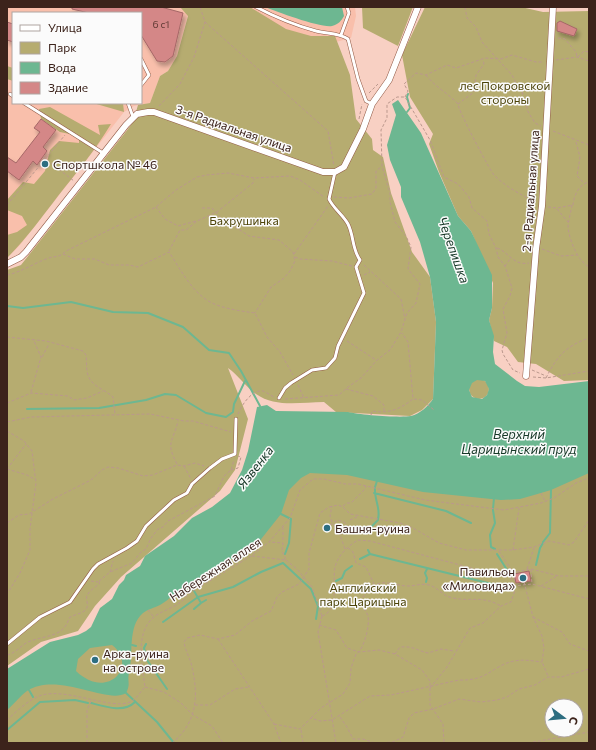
<svg xmlns="http://www.w3.org/2000/svg" width="596" height="750" font-family="Commissioner,sans-serif">
<style>
.built{fill:#f9bfab;fill-rule:evenodd}
.green{fill:#b6ac70;fill-rule:evenodd}
.water{fill:#6db791;fill-rule:evenodd}
.lines{fill:none;stroke-linecap:round;stroke-linejoin:round}
.stream{stroke:#6db791;stroke-width:2}
.building{fill:#d48787;stroke:#a56767;filter:url(#shadow)}
.lane-casing{stroke:#925a46;stroke-width:4}
.street-casing{stroke:#925a46;stroke-width:7}
.path{stroke:#bb988d;stroke-width:1;stroke-dasharray:3 2;stroke-linecap:butt}
.lane{stroke:#fff;stroke-width:3}
.street{stroke:#fff;stroke-width:6}
.poi-dot{fill:#2d6e81;stroke:#fbfbfb;stroke-width:1.5}
.labels{text-anchor:middle;dominant-baseline:central;stroke-width:3;stroke-linejoin:round;paint-order:stroke}
.number-label{font-size:10px;fill:#623c36}
.park-label{font-size:12px;fill:#4b4206;stroke:#fbfbfb}
.street-label{font-size:12px;fill:#3c231b;stroke:#fbfbfb}
.poi-label{font-size:12px;fill:#3c231b;stroke:#fbfbfb;text-anchor:start}
.water-label{font-size:13px;font-style:italic;fill:#163827;stroke:#fbfbfb}
</style>
<defs>
<filter id="shadow"><feDropShadow dx="2.5" dy="4" stdDeviation="2" flood-color="#0004"/></filter>
</defs>
<rect width="100%" height="100%" fill="#f8d0c3"/>
<path class="built" d="M7,7H180L188,15L177,56L168,71L160,76L150,103L134,106L124,112L20,245L7,258ZM13,13H141V103H13Z
M241,7H355L356,16L351,38L332,43L275,28Z"/>
<path class="green" d="M180,7H250L286,29L311,36H335L350,75L356,119L372,139L373,150L383,157L391,193L412,252L430,277L436,322L433,399L422,410L410,416L336,412L324,402C301,402 276,408 256,394C246,387 238,375 228,368L248,419L235,470L220,491L121,577L95,606L78,631L41,642L7,666V270L21,265L128,129L133,122L138,105L150,103L160,76L168,71L177,56L188,16Z
M362,7H413L398,46L363,28Z
M425,7H521L543,12L589,11V380L564,381L536,364L518,362L507,347L494,341L489,320L492,308L493,283L471,231L458,216L439,172L429,144L433,134L410,97L402,55Z
M7,66L13,68V81L7,79Z
M93,103H123L124,112Z
M50,107L100,135L98,125L111,124C96,149 77,172 58,196C42,217 26,239 7,258V235L17,232L27,225L22,216L7,210V200L23,182L34,184L45,171L50,150L59,141L79,143V136L60,132L41,119L39,109Z
M469 389a10 10 0 1 1 20 0a10 10 0 1 1-20 0Z
M589,429V743H7V694L96,640L273,464ZM552,706H576V730H552Z"/>
<path class="water" d="M265,7H342L344,16C341,21 339,24 332,26C320,28 278,12 265,7Z
M398,100L421,133L458,216L471,231L492,275V308L489,320L494,336L493,352L495,364L517,381L525,386L539,387L589,381V473L551,490L534,495L520,499L501,500L423,492L347,475L310,473L301,478L289,490L281,514L258,543L190,584C177,589 171,599 160,605C154,608 148,609 143,613C127,627 134,654 129,673C127,681 131,684 126,693C107,705 58,671 27,691C20,696 14,704 7,710V669L50,642L78,635L86,631L91,627L100,608L112,599L119,585L124,580L126,575L140,566L145,556L174,536L192,518L212,507L230,493L242,470L248,451L257,407L267,405L276,411L348,412C360,415 400,418 411,416C420,414 428,406 433,399L436,322L430,277L420,242L401,197V187L390,160L387,145L396,115L392,104ZM477,380L485,381L489,389L487,395L482,399L472,397L469,390L472,383ZM112,645C139,666 107,701 76,671L78,659L90,648Z"/>
<g class="lines">
<path class="stream" d="M407,112L410,108L407,97L408,94
M7,306L23,308L71,302L113,312L148,313L183,327L209,350L229,353L241,371L260,406
M27,409L99,408L146,400L165,394L176,395L206,413L226,417L233,412L234,404L245,381
M375,487L377,481
M375,488C374,499 381,509 378,519
M374,493L446,511L471,523
M493,509L494,498
M493,510L495,523L490,535L491,547L495,549
M281,514L291,519L289,543L285,554
M368,530L378,520
M543,542L550,533L551,490
M368,550L370,554L496,585
M497,554L507,570
M360,559L370,554
M536,565L540,548L543,543
M336,581L342,578L345,571L352,566
M426,582L427,578L425,573L427,569
M190,584L201,603L194,609
M201,603L206,600
M163,622L198,597L233,587L261,572L283,563L311,589L318,606L316,619
M146,644L144,648L147,660L167,689
M132,645L136,646
M29,690L33,697
M125,692L157,722L174,743
M91,703C106,707 124,713 135,702
M7,730L40,702L75,700L88,703"/>
</g>
<path class="building" d="M72,7H161L183,13L173,56L165,62L157,61L141,35V13H89L72,9Z
M560,21L577,29L574,36L557,31V23Z
M7,22L13,24V42L7,40Z
M41,119L56,130L43,147L47,151L37,165L33,161L19,180L7,171V157L16,163L40,132L34,128Z
M529,571L531,581L516,583L514,574Z"/>
<g class="lines">
<g class="lane-casing">
<path id="lane" d="M256,7C275,17 294,25 316,31C327,34 338,32 348,39L358,79L366,101L372,104
M341,35L349,13L347,7
M141,59L149,75L141,85
M10,94L13,96
M24,103L103,153
M128,103L133,117
M279,398L285,388L291,383L312,370L326,368L335,358L338,346L364,293L356,267L360,260C352,249 354,236 348,224C343,215 333,208 329,199L335,172
M7,644L40,617L70,602L93,569L98,564L127,548L137,541L146,526L174,500L187,493L192,484L210,468L222,459L235,454L236,419"/>
</g>
<g class="street-casing">
<path id="street" d="M7,264L21,257L26,252L126,125L137,114L148,112H154L323,172H335L344,167L363,129L372,104L389,80L418,7
M526,376L536,249L542,206L553,7"/>
</g>
<path class="path" d="M465,7L467,18L476,27L482,42L512,75L517,85L522,89L523,99L527,107V110L535,123L541,126
M205,22L328,131L334,166
M558,38L565,39L576,52L577,57
M578,57L584,51L589,52
M556,60L577,57L589,61
M426,75C435,87 448,93 458,104C458,110 489,169 494,175C506,187 521,195 536,202
M369,93L378,84
M405,97L408,91L404,84L416,73L426,75L447,65L456,68L485,58L501,59L512,55L536,62H543
M458,104L474,92L476,75L484,64L483,60
M159,106L180,84L194,57L205,22L200,7
M359,119L362,104
M553,131L589,145
M576,142L580,157L577,176L584,183
M43,157L74,181
M334,197L349,198L372,194L376,188V171L381,167
M7,205L65,135
M572,205C571,212 568,221 568,228C570,241 577,260 589,267
M156,207L165,219L178,226L196,221
M548,207L557,208L573,205C574,195 579,184 589,182
M202,208H212L220,217L249,236L279,240L293,252L295,261L290,271L283,279L271,287L255,313
M557,209L568,222
M497,248C509,252 513,266 529,263
M542,249L561,256L577,255
M169,251L180,230H186L197,221L217,212L253,183L254,179
M63,254L75,259H95L109,265H129L138,267L169,252C181,270 192,293 212,303C225,309 241,311 255,313L267,337L280,352L293,375
M294,254L328,206
M295,257L300,259L332,261L352,266
M364,265L401,299L405,319
M505,266L510,259
M7,275C21,272 33,264 46,259C55,255 58,259 66,251L156,207L176,190L197,177L207,175L228,173L254,178L290,176L300,180L324,197
M364,275L370,272
M7,337L46,341L83,351L86,355C87,360 86,365 87,371C89,386 103,388 113,397L115,414
M347,341L376,360
M42,357L49,344
M532,370L546,376
M533,377L546,378L589,371
M546,378C557,356 566,346 589,338
M298,385L304,398
M346,389L373,396L384,405V411
M31,392L41,357L34,341
M285,399L339,395L348,387L361,378L377,360L390,350L401,332L407,313L416,303L420,284L408,269L411,247L406,236L395,222L390,202V193L382,166L381,130L387,118V104L397,97H405L430,140L444,177L458,184L469,197L472,208L487,221L489,234L496,248L498,257L505,266L512,288L510,296L503,309L507,333L502,350L503,354L513,370L520,373
M414,399L422,400L434,410
M7,403L31,393L68,396L74,400L87,398L103,391
M238,414C241,406 252,389 263,391C266,392 270,395 274,397
M371,415L372,411C389,414 400,409 413,399L408,342L402,333
M7,422L31,417L150,414L184,421H193L231,432
M7,431L24,441L32,451L36,483L30,529V550L20,573L7,594
M177,464C165,441 173,443 178,421
M184,466L191,479
M7,469L26,444
M7,469L27,475L36,480
M231,470L238,468L241,457L238,456
M541,493L545,501
M343,506L347,503H351L365,489L366,486
M350,520L357,517
M332,522L330,516L332,506
M7,523L19,515L29,514L53,499L91,480L102,470L108,467L118,468L143,476L153,475L177,465L184,466L195,463L204,466
M333,524L339,532L345,549
M330,525L338,520L344,522L348,527L346,532L339,535
M283,527V542
M348,548L353,552L356,563L366,567L374,584
M513,550L519,508
M499,551L513,572
M252,556L286,560L282,551L283,543L269,542
M286,560L297,569L312,587L322,616
M527,569L534,548
M531,569L559,576H589
M110,572L113,561
M513,573L515,585
M91,581L98,582
M524,582L533,617L542,636L544,648L542,662L548,676
M513,586L532,584L589,599
M541,586L557,576
M148,610L153,616
M322,616C340,610 332,581 335,567C338,555 348,546 358,540L370,541L505,577L509,576
M322,616L318,632L336,743
M533,617L562,632L570,644L589,651
M319,625L336,630L347,648L359,652L379,650L395,654L422,670L430,681V705L443,724L444,743
M218,639L274,724L281,743
M395,654L400,647C415,646 415,650 428,653L441,649L454,651
M7,655C16,653 20,646 28,642C44,635 64,638 69,618C74,614 83,614 86,609C90,604 84,599 88,594C90,590 96,587 100,583L98,582L110,572L132,563L141,552L146,549L151,538L158,529L163,527L168,521L215,496L224,476L231,470L234,460
M145,687L164,692L181,703L193,715L212,726L223,743
M430,688L447,667L470,628L483,623L501,606L511,602L515,590L509,573L531,569L532,584
M195,705H210L235,689L249,687
M340,717L347,727L353,739H363L375,743
M311,718L321,708L343,694L350,683L351,668L356,654C364,650 370,625 368,616C367,612 363,608 361,604C362,597 365,594 370,589C382,577 394,586 408,586C415,586 422,583 429,585C439,588 442,596 453,598C473,602 481,595 501,606
M7,720C17,711 29,699 42,695C68,688 111,710 130,702C137,699 140,692 145,687C142,663 133,627 160,613C170,608 182,604 188,594L251,556L269,542L290,518L300,490L313,479H324L345,484H358L425,500L504,510L541,503L554,498L576,483L589,478
M274,724L300,729L311,718L320,721L332,720L370,696L391,695L459,680C489,681 491,666 514,661C524,659 533,661 542,662
M301,730L303,743
M87,743V710L92,699
M172,743C198,722 199,694 191,663C189,656 185,650 184,642L187,638L200,635L218,639L235,635L252,621L271,611L277,597L282,592L299,584L309,569V553L320,513L329,507L338,505L343,507L350,514L400,523L413,528L439,543L466,550H513L534,547L549,541L569,545L574,542L589,520
M377,743L393,742L403,737L409,718L414,713L433,709L459,699L481,702L497,700L507,697L519,689L535,685L548,677H561L589,669
M528,743L589,732"/>
<use href="#lane" class="lane"/>
<use href="#street" class="street"/>
</g>
<g class="poi-dot">
<circle cx="45" cy="164" r="4"/>
<circle cx="327" cy="528" r="4"/>
<circle cx="523" cy="578" r="4"/>
<circle cx="95" cy="660" r="4"/>
</g>
<g class="labels">
<g class="number-label">
<text x="161" y="24">6 с1</text>
</g>
<g class="park-label">
<text x="505" y="85">лес Покровской<tspan x="505" dy="14">стороны</tspan></text>
<text x="244" y="220">Бахрушинка</text>
<text x="363" y="587">Английский<tspan x="363" dy="14">парк Царицына</tspan></text>
</g>
<g class="street-label">
<text transform="translate(234 128) rotate(19)">3-я Радиальная улица</text>
<text transform="translate(530 191) rotate(-86)">2-я Радиальная улица</text>
<text transform="translate(215 569) rotate(-33)">Набережная аллея</text>
</g>
<g class="poi-label">
<text x="53" y="164">Спортшкола № 46</text>
<text x="335" y="528">Башня-руина</text>
<text x="515" y="571" text-anchor="end">Павильон<tspan x="515" dy="14">«Миловида»</tspan></text>
<text x="103" y="653">Арка-руина<tspan x="103" dy="14">на острове</tspan></text>
</g>
<g class="water-label">
<text transform="translate(454 250) rotate(70)">Черепишка</text>
<text x="519" y="434">Верхний<tspan x="519" dy="15">Царицынский пруд</tspan></text>
<text transform="translate(255 467) rotate(-52)">Язвенка</text>
</g>
</g>
<rect width="596" height="750" fill="none" stroke="#3c231b" stroke-width="16"/>
<rect x="12" y="12" width="130" height="92" fill="#fbfbfb" stroke="#afa5a1"/>
<rect x="20" y="25" width="20" height="6" fill="#ffffff" stroke="#afa5a1"/>
<text x="48" y="32" font-size="12" fill="#3c231b">Улица</text>
<rect x="20" y="42" width="20" height="12" fill="#b6ac70" stroke="#afa5a1"/>
<text x="48" y="52" font-size="12" fill="#3c231b">Парк</text>
<rect x="20" y="62" width="20" height="12" fill="#6db791" stroke="#afa5a1"/>
<text x="48" y="72" font-size="12" fill="#3c231b">Вода</text>
<rect x="20" y="82" width="20" height="12" fill="#d48787" stroke="#afa5a1"/>
<text x="48" y="92" font-size="12" fill="#3c231b">Здание</text>
<g transform="translate(564 718) rotate(106)"><circle r="19" fill="#fbfbfb" stroke="#afa5a1"/>
<path d="M0-3L7 15L0 10L-7 15Z" fill="#2d6e81"/>
<text y="-6" font-size="11" font-weight="bold" text-anchor="middle" fill="#3c231b">С</text>
</g>
</svg>
